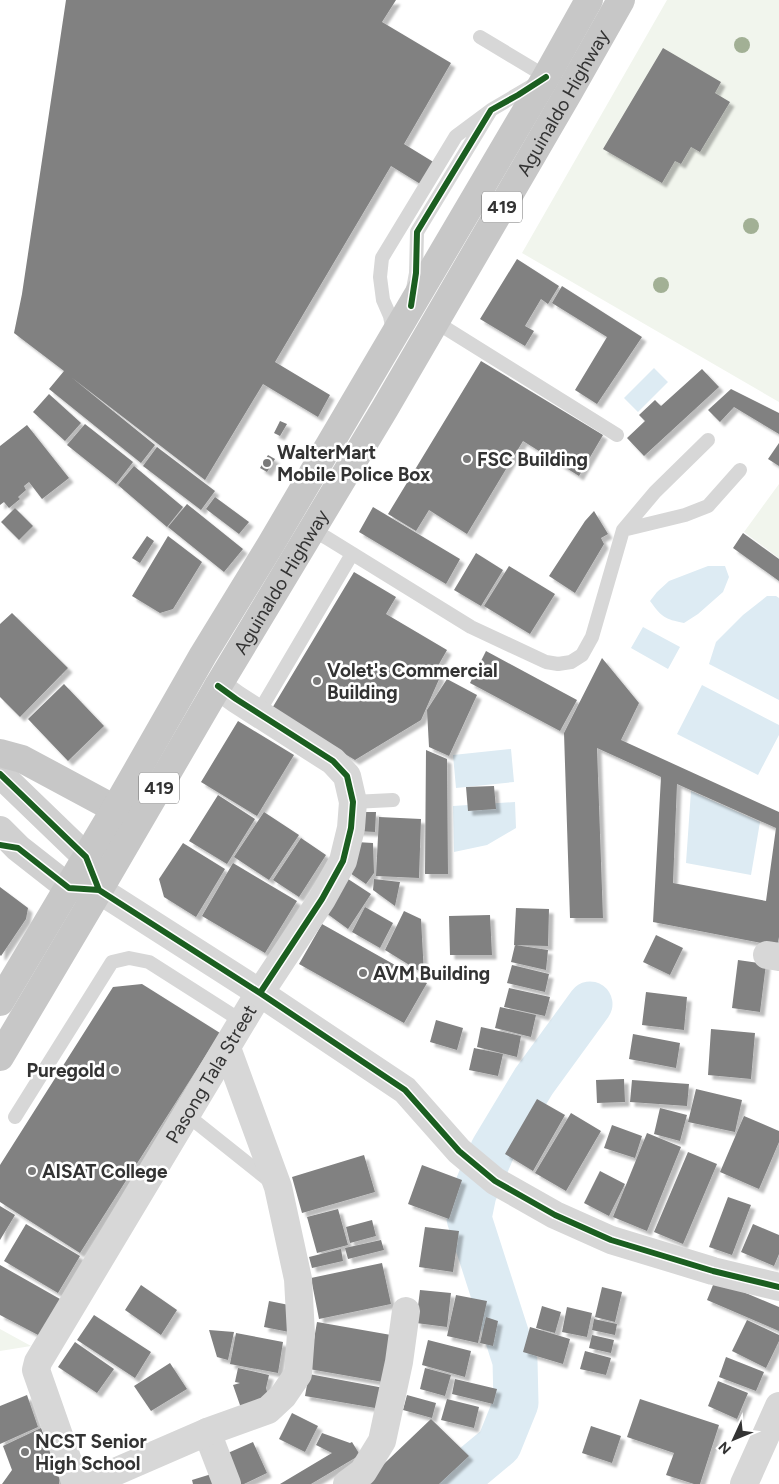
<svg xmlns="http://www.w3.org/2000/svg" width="779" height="1484" font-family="Figtree,sans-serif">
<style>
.green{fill:#f1f5ed}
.water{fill:#ddebf3}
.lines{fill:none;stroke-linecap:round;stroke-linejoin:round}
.river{stroke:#ddebf3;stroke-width:45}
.building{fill:#818181;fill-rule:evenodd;filter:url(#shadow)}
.service{stroke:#d7d7d7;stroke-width:14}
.minor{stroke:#d7d7d7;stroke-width:28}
.tertiary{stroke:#d7d7d7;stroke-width:28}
.secondary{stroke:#d0d0d0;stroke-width:28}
.trunk{stroke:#c7c7c7;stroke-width:28}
.cycleway-casing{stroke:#fff;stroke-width:9}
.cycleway{stroke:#1b5e20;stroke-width:6}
.tree{fill:#a2b095}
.poi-dot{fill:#7a7a7a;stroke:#fff;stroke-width:2}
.labels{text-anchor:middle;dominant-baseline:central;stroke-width:5;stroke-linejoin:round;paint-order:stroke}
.shield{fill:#fff;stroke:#707070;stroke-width:1}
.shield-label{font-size:18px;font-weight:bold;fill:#333}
.street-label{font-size:19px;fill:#333;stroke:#fff}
.poi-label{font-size:19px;font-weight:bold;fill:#333;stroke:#fff;text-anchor:start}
</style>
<defs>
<filter id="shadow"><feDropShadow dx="4.5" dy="4.5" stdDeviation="1" flood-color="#0004"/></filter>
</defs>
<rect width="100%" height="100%" fill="#fff"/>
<path class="green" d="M667,0H779V402L522,253Z
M779,484V558L744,532Z
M0,1329L31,1346L0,1351Z"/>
<path class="water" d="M654,368L668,382L638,412L624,398Z
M708,566H725L729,577L723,592L698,614L684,623C664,619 662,617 650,601L657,592L669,581Z
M767,596H776L779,598V700L709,664L716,642L743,615Z
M643,627L680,647L668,669L631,648Z
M702,685L779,725V735L758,775L677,734Z
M511,749L514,782L456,788L453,755Z
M691,791L760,822L751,875L686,863Z
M515,802L516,828L487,845L454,852L453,806Z"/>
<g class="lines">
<path class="river" d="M452,1484L499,1445L516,1403L515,1361L469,1218L474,1194L493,1149L534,1081L590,1004"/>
</g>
<path class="building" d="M66,0H396L382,22L451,63L404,144L435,163L422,185L391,166L275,362L330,395L318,417L263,384L205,480L71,377L155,445L141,463L49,389L64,371L14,333L22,294Z
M663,48L721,82L715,93L730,102L700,152L691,147L681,164L675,161L662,183L603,149Z
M517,259L559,286L548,304L541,299L525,326L534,331L525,346L480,319Z
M562,286L642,337L597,404L575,390L607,337L552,303Z
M481,361L603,435L579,476L523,441L467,534L429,510L416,531L388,514Z
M702,369L719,387L644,456L627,438L645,421L639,415L655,400L661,406Z
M731,389L779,413V434L734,407L720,422L708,410Z
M49,394L81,423L65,441L33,412Z
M280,421L287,424L280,436L274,433Z
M85,424L133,462L116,484L67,445Z
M27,425L69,478L42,499L29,482L24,486L26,490L18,497L20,499L9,508L4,502L0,505V446Z
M779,443V466L768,459Z
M157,447L215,491L201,510L143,466Z
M268,455L275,459L267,472L260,468Z
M134,466L183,507L167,527L118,485Z
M215,497L249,522L239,534L206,509Z
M187,504L243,549L224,572L168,527Z
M373,507L460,559L446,584L359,532Z
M15,508L33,526L19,540L1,522Z
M594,511L608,534L601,538L604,544L575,593L549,576L585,521Z
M743,533L779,559V581L733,548Z
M147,536L154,541L140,563L132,558Z
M168,536L202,562L173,609L160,613L132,596Z
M476,553L503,570L481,606L454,590Z
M509,566L555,594L530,634L484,606Z
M354,572L396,597L386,614L447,650L435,671L440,677L421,720L355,760L271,710Z
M12,613L68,668L20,717L0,697V624Z
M486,651L577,700L560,731L470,683Z
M602,658L639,703L621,740L779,812V937L777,946L653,922L661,777L597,748L603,918H570L564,733ZM677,784L776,828L766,901L673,883Z
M447,679L477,695L449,756L429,747L427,710Z
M64,684L104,726L68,761L28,719Z
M238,721L294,755L257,816L201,782Z
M426,750L447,759L448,874H425Z
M494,786L496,809L468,811L466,787Z
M218,795L255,819L227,864L189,841Z
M264,812L299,835L269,880L234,857Z
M358,812H376L375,832L357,831Z
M379,817L421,819L419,878L376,876Z
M301,838L326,855L299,897L273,880Z
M356,842L373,843L374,873L366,884L347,871Z
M183,843L225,869L196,917L164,897L159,879Z
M233,863L297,901L265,953L202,916Z
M345,877L371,894L348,929L322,910Z
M374,879L400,882L395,906L373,890Z
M0,887L28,908L26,919L1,956L0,955Z
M365,907L393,923L380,948L352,932Z
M516,908L549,909L548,946L514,945Z
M404,911L421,919L424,974L385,950Z
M490,915L492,955H450L449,916Z
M322,924L427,983L404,1023L299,964Z
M656,935L683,948L670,975L643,962Z
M515,945L548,950L546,970L511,962Z
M738,960L766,964L760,1012L732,1008Z
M512,965L549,974L545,992L507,983Z
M142,984L220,1033L80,1253L0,1202V1165L113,987Z
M509,988L550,997L545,1016L504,1007Z
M646,992L687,997L684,1030L642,1025Z
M500,1007L536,1015L531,1037L495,1028Z
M436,1020L463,1028L457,1050L430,1042Z
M481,1027L521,1036L517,1057L477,1047Z
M711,1029L755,1033L751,1079L708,1075Z
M633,1034L680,1043L676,1068L629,1059Z
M474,1048L503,1054L498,1076L469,1070Z
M624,1079L625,1102L597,1103L596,1080Z
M632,1080L689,1084L687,1106L630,1102Z
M696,1089L742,1100L735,1132L688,1122Z
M537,1099L565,1115L533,1171L505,1154Z
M660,1108L687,1115L680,1141L654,1134Z
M571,1113L601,1131L566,1191L535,1173Z
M744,1116L779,1131V1142L759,1189L720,1172Z
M612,1125L642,1136L635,1158L604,1148Z
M647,1133L681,1147L647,1231L613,1217Z
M688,1152L717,1164L683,1244L654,1232Z
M364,1155L375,1192L302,1213L292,1177Z
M422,1165L462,1180L449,1219L408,1204Z
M600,1171L625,1184L609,1216L584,1203Z
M728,1197L751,1205L732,1255L709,1247Z
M0,1206L15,1215L0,1240Z
M338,1209L348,1245L317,1253L307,1217Z
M372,1220L376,1236L350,1243L346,1227Z
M26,1224L80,1256L58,1293L4,1261Z
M753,1224L779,1235V1254L774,1266L741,1252Z
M425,1227L459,1231L453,1272L419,1267Z
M381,1240L384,1250L348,1259L345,1248Z
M341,1249L343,1261L312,1268L309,1257Z
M382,1263L391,1304L319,1319L311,1278Z
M0,1265L60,1299L40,1336L0,1315Z
M715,1280L779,1307V1331L707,1300Z
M141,1285L177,1310L161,1335L125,1310Z
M602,1287L622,1292L615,1322L595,1317Z
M420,1290L451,1293L447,1327L416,1323Z
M456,1295L487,1301L478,1343L447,1336Z
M269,1301L294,1306L289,1332L264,1327Z
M542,1306L561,1312L555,1333L536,1328Z
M567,1307L592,1313L587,1337L562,1332Z
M94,1315L151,1352L135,1378L77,1340Z
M486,1317L498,1321L493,1346L480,1343Z
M594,1319L617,1324L615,1335L592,1330Z
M747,1320L779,1335V1341L766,1368L732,1351Z
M317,1322L391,1335L383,1382L309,1369Z
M530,1327L570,1339L563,1364L523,1352Z
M209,1330L234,1332L228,1360L217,1357Z
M236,1333L283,1342L278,1373L230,1364Z
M592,1335L614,1340L611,1353L589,1348Z
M428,1340L471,1351L465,1377L422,1365Z
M75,1342L114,1369L97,1393L58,1367Z
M585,1351L611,1358L606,1375L580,1369Z
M726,1357L764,1372L756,1391L719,1377Z
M170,1363L187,1389L151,1411L134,1386Z
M238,1368L269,1375L266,1388L269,1399L241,1408L233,1385L240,1383L235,1382Z
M425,1368L451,1375L445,1396L420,1389Z
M309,1374L384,1388L381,1409L305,1396Z
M455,1379L497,1389L493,1404L452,1394Z
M718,1381L748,1393L737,1419L708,1406Z
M27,1395L38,1427L0,1444V1406Z
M407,1395L436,1403L432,1418L403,1410Z
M447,1399L479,1407L474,1428L441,1420Z
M640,1399L719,1425L700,1484H694L666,1475L674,1453L627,1437Z
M292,1413L318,1426L305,1452L279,1439Z
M431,1419L469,1456L439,1484H369L366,1481Z
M591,1426L621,1436L612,1463L582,1453Z
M41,1428L60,1476L59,1484H2L12,1470L3,1446Z
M322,1433L350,1443L352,1442L360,1455L311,1484H280L332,1453L316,1445Z
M253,1442L267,1473L244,1484H234L221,1456Z
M218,1472L222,1484H193L192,1480Z"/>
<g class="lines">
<path class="service" d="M480,37L550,79
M413,289L416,273L417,232L491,110
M431,319L617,435
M393,332L390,316L383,300L380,277L382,258L456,136L491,110L535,84
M623,530L685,515L708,506L740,470
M309,531L312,530L327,538L471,627L546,662L558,664L571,662L582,655L592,637L623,530L655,492L708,440
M263,705L352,554
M353,802L393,800
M187,1115L271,1182
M15,1117L112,962L129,958L149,962L243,1022"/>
<g class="minor">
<path d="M767,955L779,957"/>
<path d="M207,1432L227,1484"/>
<path id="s1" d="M76,1484L36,1370L38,1362L252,1005L322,899L343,861L351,828L353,802L347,776L333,761L236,699L218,686"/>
<path d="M87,1484L207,1432L268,1410L283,1396L298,1374L301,1334L298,1279L278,1187L227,1048"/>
<path d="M347,1484L363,1472L382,1441L399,1362L406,1311"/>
</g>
<path class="tertiary" d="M99,890L260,993L405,1090L459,1151L495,1181L555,1215L611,1240L713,1271L779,1287
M744,1484L779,1406"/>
<path class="secondary" d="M0,774L86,857L99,890L69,888L18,848L0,830"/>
<g class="trunk">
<path d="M0,753L22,759L115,809"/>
<path d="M0,1002L115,809L203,655L271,544L546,77L589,0"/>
<path id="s2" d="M0,1057L99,890L218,686L384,410L569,92L621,0"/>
</g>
<g class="cycleway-casing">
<path id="cycleway" d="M411,306L416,273L417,232L491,110L518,95L546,77
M218,686L236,699L333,761L347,776L353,802L351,828L343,861L322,899L260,993
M0,774L86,857L99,890
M0,845L18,848L69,888L99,890L260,993L405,1090L459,1151L495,1181L555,1215L611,1240L713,1271L779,1287"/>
</g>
<use href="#cycleway" class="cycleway"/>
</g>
<g class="tree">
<circle cx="742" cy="45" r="8"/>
<circle cx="751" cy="226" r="8"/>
<circle cx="661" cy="285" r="8"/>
</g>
<g class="poi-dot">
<circle cx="467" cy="459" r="5"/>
<circle cx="267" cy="463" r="5"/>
<circle cx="317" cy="681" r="5"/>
<circle cx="363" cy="973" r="5"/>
<circle cx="115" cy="1070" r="5"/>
<circle cx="32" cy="1171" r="5"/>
<circle cx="25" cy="1452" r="5"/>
</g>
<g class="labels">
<g class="shield">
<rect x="482" y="191.5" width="40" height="31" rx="4"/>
<rect x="139" y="772.5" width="40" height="31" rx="4"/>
</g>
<g class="shield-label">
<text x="502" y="207">419</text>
<text x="159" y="788">419</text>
</g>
<g class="street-label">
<text stroke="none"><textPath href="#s2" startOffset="1108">Aguinaldo Highway</textPath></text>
<text stroke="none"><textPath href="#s2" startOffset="552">Aguinaldo Highway</textPath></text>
<text stroke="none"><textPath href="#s1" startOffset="465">Pasong Tala Street</textPath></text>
</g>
<g class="poi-label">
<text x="277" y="452">WalterMart<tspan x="277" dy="22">Mobile Police Box</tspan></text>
<text x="477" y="459">FSC Building</text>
<text x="327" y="670">Volet's Commercial<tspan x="327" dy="22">Building</tspan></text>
<text x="373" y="973">AVM Building</text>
<text x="105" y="1070" text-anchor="end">Puregold</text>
<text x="42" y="1171">AISAT College</text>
<text x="35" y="1441">NCST Senior<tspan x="35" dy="22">High School</tspan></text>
</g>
</g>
<g transform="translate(734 1439) rotate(226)" stroke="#ffffff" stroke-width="4" paint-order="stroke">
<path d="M0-4L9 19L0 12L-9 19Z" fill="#333333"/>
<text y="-8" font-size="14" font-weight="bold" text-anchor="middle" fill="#333333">N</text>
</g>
</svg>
